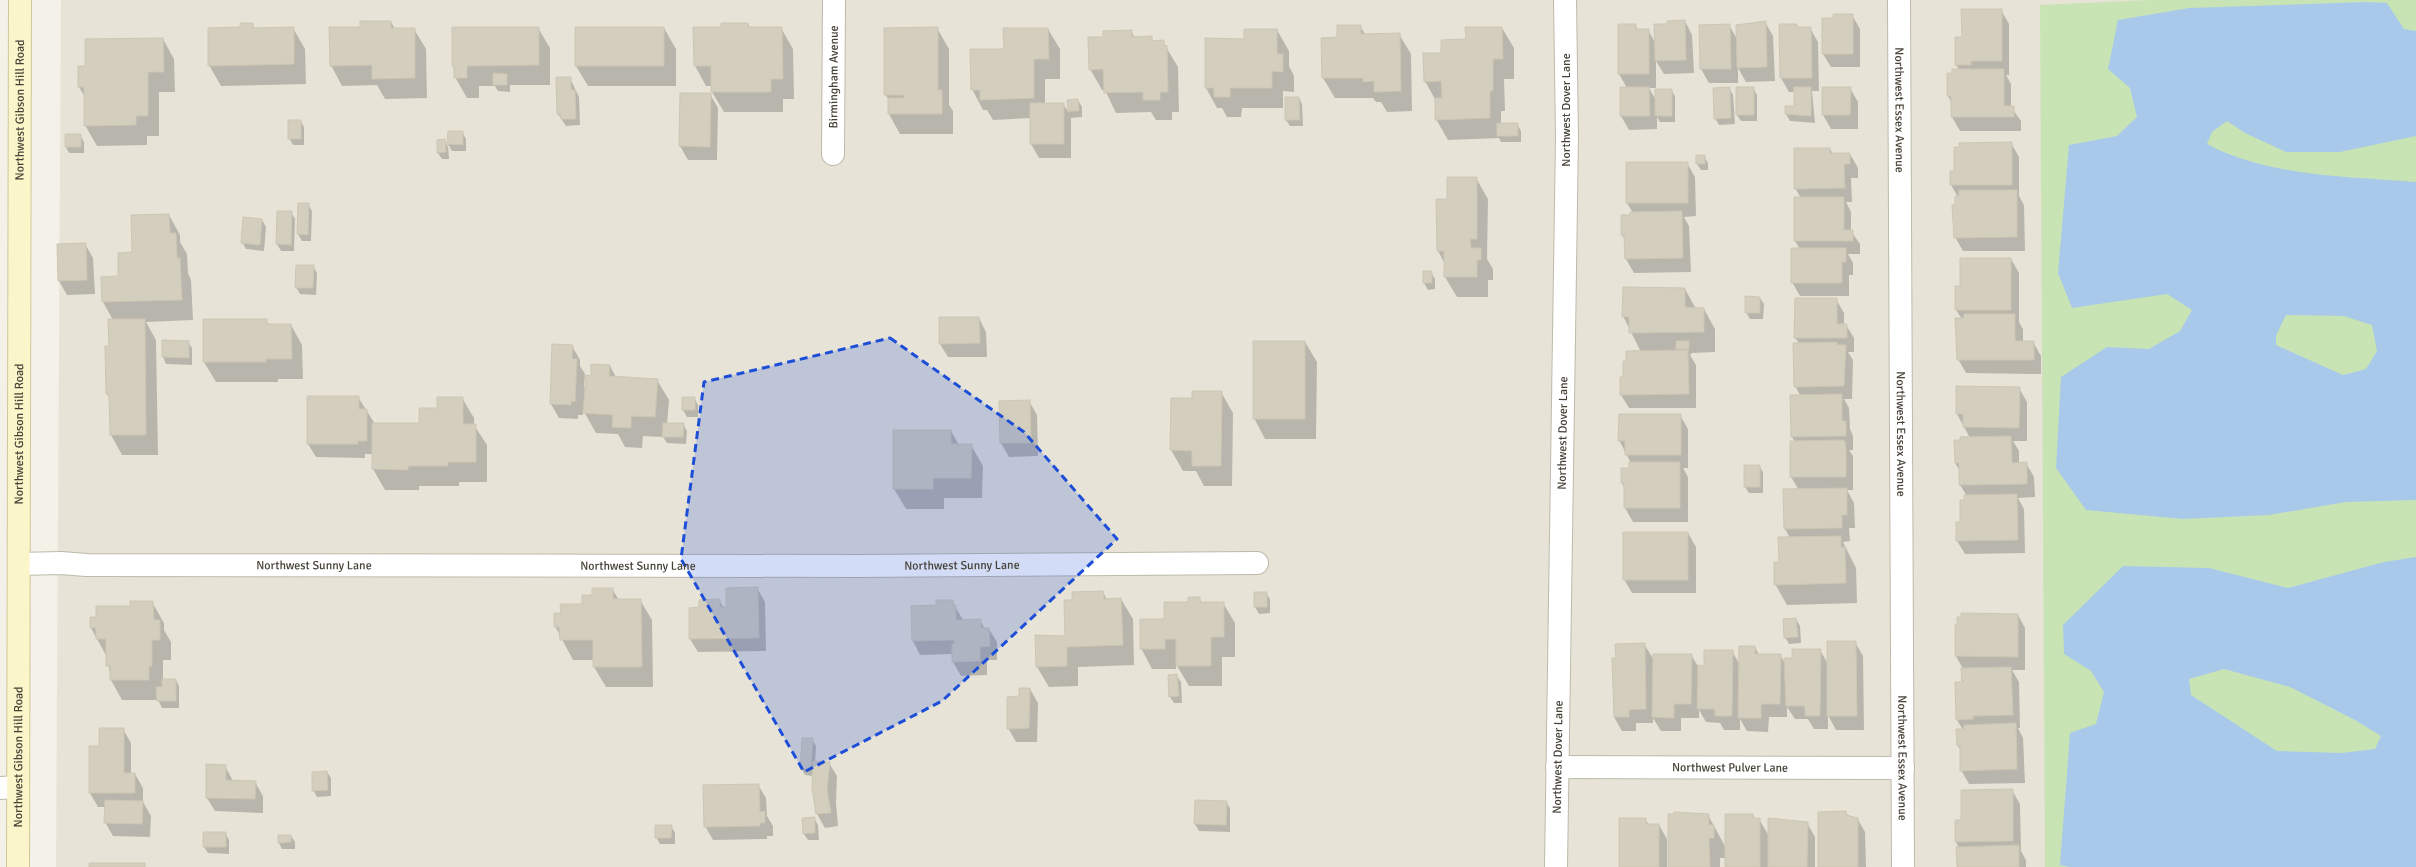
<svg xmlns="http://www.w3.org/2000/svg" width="2416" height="867" font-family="Signika,sans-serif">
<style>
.residential{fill:#e7e3d7}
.green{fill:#c9e4b4}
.water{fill:#a9c9eb;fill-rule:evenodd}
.shadow{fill:#0003}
.building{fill:#d4cebe;stroke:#cec6b2}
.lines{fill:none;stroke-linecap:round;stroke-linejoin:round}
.minor-casing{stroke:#bebaab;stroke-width:24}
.secondary-casing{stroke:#d0c79b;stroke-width:24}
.minor{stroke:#fff;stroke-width:22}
.secondary{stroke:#fbf5ca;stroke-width:22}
.marked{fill:#1d4ed8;fill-opacity:0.2;stroke:#1d4ed8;stroke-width:3;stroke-dasharray:8 5;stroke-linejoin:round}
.labels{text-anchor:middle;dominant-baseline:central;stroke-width:3;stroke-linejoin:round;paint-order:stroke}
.street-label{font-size:12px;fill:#464237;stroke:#fff}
</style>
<rect width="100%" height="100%" fill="#f3f1e8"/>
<path class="residential" d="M61,0H2416V867H56Z"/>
<path class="green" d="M2150,0H2416V867H2045L2040,5Z"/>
<path class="water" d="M2366,2L2387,3L2404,29L2416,31V136L2340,152H2286L2245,133L2227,121L2212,132L2207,144C2269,177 2347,176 2416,182V500L2346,502L2269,515L2183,519L2086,510L2056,468L2061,377L2107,347L2149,349L2180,331L2192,310L2167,294L2072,308L2058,273L2069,145L2117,136L2137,117L2130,88L2108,69L2118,20L2189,8ZM2286,315L2344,316L2372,325L2377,351L2366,369L2343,375L2276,345V336Z
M2416,557V867H2070L2060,865L2070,733L2096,724L2104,692L2091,671L2064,654L2063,625L2123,566L2209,568L2288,588L2384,562ZM2224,669L2290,687L2355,720L2381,736L2375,749L2342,753L2277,751L2191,695L2189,679Z"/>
<path class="shadow" d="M2001,10L2009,24V75H2006L2011,84V107L2021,121V131H1960L1952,117V104L1948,96V74H1953L1959,70L1956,65L1963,38Z
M1852,15L1860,29V67H1831L1823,54L1834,19Z
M1685,21L1692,35L1694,73L1664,74L1656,61V88H1649L1656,100L1671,90L1675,96V122H1660L1657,117V129L1629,130L1621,116V88H1627L1619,74L1635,25L1638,30H1648L1655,42L1668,25Z
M391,22L395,29H414L426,49L427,98L385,99L377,85L342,86L331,65L361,28Z
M1765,22L1773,36L1775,81L1746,82L1738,68V83H1709L1701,69L1700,26L1729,25L1737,39Z
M252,24L255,29L293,28L305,49L306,84L221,86L209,65L241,28Z
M748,24L750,28H781L793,49L794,99H783V112H724L712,92V86H706L695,66L722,28Z
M1796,25L1798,28H1810L1818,42L1819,91H1812L1815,123L1790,121L1786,114V107H1795V92H1789L1781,78Z
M1360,26L1365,34H1399L1411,54L1412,111L1387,112L1381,102H1376L1373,98H1335L1323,78L1338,38Z
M538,28L550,48V85H510V92L498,91L495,86H479V98H467L455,77L453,65Z
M664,28L676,49V86H588L576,66Z
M937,28L949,49V105L953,111V134H900L889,114V100L885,94Z
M1502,28L1514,48V79H1504L1505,111H1501V124H1517L1521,131V142H1501L1499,138L1448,140L1436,119V101L1425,81L1442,54L1467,40Z
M1048,29L1060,49V79H1045V104H1063L1069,113L1068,100H1078L1082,107V117L1071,118V158H1039L1031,144V118L993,120L987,110H983L972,89L1005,50Z
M1277,30L1289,51V66L1294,76V92L1283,91V108H1242L1241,117H1227L1222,108H1217L1206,88Z
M1131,31L1135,38L1151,37L1154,42H1163L1178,67L1179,112H1172V120H1156L1151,112L1116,113L1105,90H1102L1090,69L1104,38Z
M163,39L174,59L175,92H159V136H147V145L97,146L85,125V97L79,87L86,67Z
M570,78L579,97L580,125L566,126L558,114Z
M1729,88L1733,95L1735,124L1719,125L1715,118Z
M1753,88L1757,95V121H1741L1737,115Z
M1823,88H1850L1858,102V129H1831L1823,115Z
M681,94H710L718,108L717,160H688L680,146Z
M1299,98L1302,104L1303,126H1290L1286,120Z
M300,120L304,127V145H293L289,138Z
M462,132L466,139V151H452L448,144Z
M80,135L84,142V153H69L66,147Z
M445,141L448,147V145L449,159H442L438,153Z
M2011,143L2019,157V196L2024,205L2025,251H1963L1955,237L1958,197L1951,185L1955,172Z
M1830,149L1833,154H1850L1858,168V178H1851L1852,202H1846L1851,212V231L1860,244V254H1848L1853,263V275H1849V296H1800L1792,282L1800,249L1795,241V198H1801L1795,188Z
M1704,156L1708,163V170H1701L1697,164Z
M1687,163L1695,177L1696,216L1684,217L1689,226L1691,272L1634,273L1626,259L1625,240L1622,235L1633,213L1627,203Z
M1476,178L1488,199L1487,259L1493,269V280H1488V297H1457L1445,277V264L1438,251L1437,200H1448Z
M308,204L312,211L311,241H302L298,234Z
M291,212L295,219L294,251H281L277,244Z
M169,215L180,235V242L187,254L188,273L191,280L193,320L146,322L156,340L158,455H122L111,435L110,400L107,393L113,320L103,302L102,278L119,277L133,253Z
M262,220L266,227L264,251L246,249L242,242Z
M85,244L93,258L95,294L67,295L59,281Z
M2011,259L2019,273V322L2023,329V342H2033L2041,356V374L1966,373L1958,359L1962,319L1956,310L1961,287Z
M313,266L317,273L316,295L300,294L296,287Z
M1431,272L1435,279V289L1428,290L1424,283Z
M1685,289L1696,309H1704L1715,329V352L1692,353L1690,355L1696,365V408H1629L1621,395L1627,362L1641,352L1623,316Z
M1760,298L1764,304L1763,319H1750L1746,312Z
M1836,299L1844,313V325H1846L1854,338V352H1848L1853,360L1852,399H1844L1849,408L1850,429L1853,436V450H1849L1853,456V490H1847L1854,503L1855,528H1849L1850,541L1843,542L1856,568L1857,603L1787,605L1775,584L1780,563L1790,538L1785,529L1799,490L1791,477V442H1795L1792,437L1791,396L1800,395L1795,386L1799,343L1795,338Z
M979,318L986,332L987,357H948L940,344Z
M266,320L269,325H291L302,345L303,379H278V382H216L204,362Z
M163,341L188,342L192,348V365L166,364L163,357Z
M1305,342L1317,362L1316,439H1265L1254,418Z
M553,345L572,346L580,360V366L585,374L584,388L592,377L610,366L616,377L657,380L669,400L667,424H683L687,431L686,444L667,443L663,437L643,436L642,448L625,447L618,434L596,433L583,410V415H578V419L559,418L551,404Z
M2019,388L2027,402V441H2013L2019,451V463H2026L2034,477L2035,497L2018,498L2024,509L2025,553L1965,554L1957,541L1967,496L1960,485V471L1955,463L1961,441L1970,438L1957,414Z
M1221,392L1233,413L1232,486H1204L1196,471H1183L1171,450L1172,399H1193Z
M358,397L375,424H420L462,398L474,418V425L487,445V482H459V486H419V490H385L373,469V454H365V458L316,457L308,444Z
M694,398L698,405V417H687L683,410Z
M1029,401L1037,415L1038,456L1009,457L1001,443Z
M1680,415L1688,429V468H1683L1688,477V522H1633L1625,508V489L1622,483V469H1630L1631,463L1619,440Z
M951,431L959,445H971L983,466L982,498H944V509H906L894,489Z
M1759,466L1763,472V493H1749L1745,487Z
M1688,533L1696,547V593H1632L1624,579Z
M757,588L765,602L766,651L698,652L690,639L700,608L719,600L724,608H727Z
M612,589L619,600H640L652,620L653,687H606L594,667V660H573L555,626L562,614L583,605L593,596Z
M1103,592L1107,600L1121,599L1133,619L1134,665L1078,667V686L1049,687L1037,667L1066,637L1073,601Z
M1266,593L1270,599V613L1259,614L1255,607Z
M1199,598L1202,603H1223L1235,623V657H1222V686H1189L1176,664V669H1152L1141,648L1165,620Z
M952,601L963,620H980L985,629H989L997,642V660H987V675L961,676L953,662V654L920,655L913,641L937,606Z
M152,602L164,623V630L171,642V660H163V680H176L179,686V708H162L158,700H122L111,680L107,657L91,628V618Z
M2018,615L2025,628V670H2012L2019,682L2020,728H2018L2023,738L2025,783L1969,784L1961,770V751L1958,746L1963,730L1957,720L1963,669L1956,656V626Z
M1796,619L1800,626L1801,643L1789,644L1785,637Z
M1855,642L1863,656L1864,730H1836L1828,715V729H1814L1808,719H1795L1787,707V717H1769L1768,732L1747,731L1740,719V730H1724L1720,723L1706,722L1699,710V718H1681V731H1661L1653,718V723H1636V731H1622L1614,717L1613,659L1644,644L1654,660L1691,655L1698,666L1705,667L1732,651L1740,665L1755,647L1759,655H1780L1785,663L1820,650L1828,664Z
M1177,676L1181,682L1182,703H1174L1170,697Z
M1030,689L1038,703L1037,742H1016L1008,728L1020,697Z
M123,729L131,743V774H135L143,788V802L151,816L150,837L113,836L105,822V807H98L90,793V747H100Z
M812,739L816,746L815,762L829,763L837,776L836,803L838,826L825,828L817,814L813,776L805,775L801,768Z
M225,766L233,781L255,782L263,796V813L215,811L207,798Z
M327,772L331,778V796L317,797L313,790Z
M758,785L766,798L767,816L773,826V836H767V839L713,840L705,826Z
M2012,790L2020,804L2021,851L2026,860V867H1958L1959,848L1956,842L1962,821Z
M1226,802L1230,808V832L1199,831L1195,824Z
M1846,812L1848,816L1857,818L1865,832L1866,867H1819Z
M1708,815L1726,848L1753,815L1755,819H1759L1769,836L1807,823L1815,837V867H1726V858H1720V867H1669Z
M814,818L818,825L819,840H808L804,834Z
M1645,819L1649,825H1659L1667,839V867H1620Z
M671,826L675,833V844H660L656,837Z
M225,833L229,840V854L208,853L204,847Z
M291,836L295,842V849H282L279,843Z"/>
<path class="building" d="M1961,9H2002V61H1971V65H1955V37H1962Z
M1833,14H1853V54H1822V18H1833Z
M1685,20L1686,60L1655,61L1654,24H1667V21Z
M360,21H391V28H415V78L372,79V65L330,66L329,27H360Z
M1766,21L1767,67L1737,68L1736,25Z
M240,23H253V28L294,27V64L208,66V28L240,27Z
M721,23H748V27H782L783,79H771V92H711V66H694L693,27H721Z
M1618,24H1636V29H1649V74H1618Z
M1730,24L1731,69H1700L1699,25Z
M1779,24H1797V27H1811L1812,78H1780Z
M1337,25H1361V34L1400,33L1401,91L1374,92V81L1363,82V78H1322L1321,38L1337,37Z
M452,27H539V65L467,66V78H454V66H452Z
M575,27H664V66H575Z
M938,27V90H942V114H888V98H904V95H884V28Z
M1465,27H1502L1503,59H1493V91H1490V118L1435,120V98H1442L1441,81L1424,82L1423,53H1441V40L1466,39Z
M1003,28H1048L1049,59H1034V98L980,100V90H971L970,49H1004Z
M1244,29H1277V54H1283V72L1272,71V88H1230V97H1214V88H1205V38L1244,39Z
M1132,30V37L1152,36V41L1164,40V46L1167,45L1168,92H1160V100H1143V92L1104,93L1103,69L1089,70L1088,37H1103V31Z
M163,38L164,72H148V116H136V125L84,126V87H78V66H85V39Z
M1952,69H2004V106H2014V117H1951V96H1947V73H1952Z
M493,73L507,74V85H493Z
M556,77H571V90H575L576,119H561L560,114H557Z
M1620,87H1649L1650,116H1620Z
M1730,87L1731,118L1714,119L1713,88Z
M1736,87H1754V115H1736Z
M1794,87H1811V116L1785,114V106H1794Z
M1822,87H1851L1850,115H1822Z
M1655,89H1672V116H1655Z
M680,93H711L710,147L679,146Z
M1285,97H1299L1300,120H1285Z
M1078,99L1079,111H1068L1067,100Z
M1030,103H1064V144H1030Z
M288,120H301V139H288Z
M1497,123H1518V136H1497Z
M448,131H463V145L447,144Z
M65,134H81V147H65Z
M445,139L446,152L437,153V140Z
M2012,142V185H1950V171H1954V147H1959V143Z
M1794,148H1830V153H1850V164H1844L1845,188L1794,189Z
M1696,155H1705V164H1696Z
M1626,162H1688V203H1626Z
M1447,177H1477V239H1470L1471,248H1481V260H1477V277H1444V251H1437L1436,199H1447Z
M1959,190H2017V237L1954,238L1952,205H1955V196H1959Z
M1794,197H1844V230H1853V241H1794Z
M298,203H309L308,235L297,234Z
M277,211H292L291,245L276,244Z
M1682,211L1683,258L1625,259L1624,235H1621V215H1630V212Z
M169,214L170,233H176L177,258H180L182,300L102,302L101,277L118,276V253L132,252L131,215Z
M243,217L262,219L260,245L241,243Z
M86,243L87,280L58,281L57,244Z
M1791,248H1846V262H1842V283H1791Z
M1960,258H2011V310H1955V286H1960Z
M296,265H314L313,288H295Z
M1423,271H1432V283H1423Z
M1623,287L1685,288V307L1704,308V332L1629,333V317H1622Z
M1745,296L1760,297V313H1745Z
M1795,298H1837V324H1847V338H1794Z
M1964,314H2015V341H2034V360H1957L1955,318H1964Z
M939,317H979L980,343L939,344Z
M108,319H145L146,435H110L109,394H106L105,346H109Z
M203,319H267V324H291L292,359H266V362H203Z
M162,340L189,341V358L162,357Z
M1253,341H1305V419H1253Z
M1676,341H1689V349H1676Z
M1837,342V345H1846L1844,386L1794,387L1793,343Z
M552,344L573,345L572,359H577L575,402L571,401V405L550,404Z
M1688,350L1689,394L1620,395V377H1623V361H1626V351Z
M591,364L610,365L609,376L658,379L655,417L631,416V428L612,427L613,415L583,413L586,375L591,376Z
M1956,386L2020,387L2019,428L1963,427V414H1956Z
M1192,391H1222L1221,466H1192V451L1170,450L1171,398H1192Z
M1842,394V421H1846V436L1791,437L1790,395Z
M307,396H359V409H367V441H358V444H307Z
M437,397H463V424H476V462H448V466H408V470L372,469V423H419V408H437Z
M682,397H695V410H682Z
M1030,400L1031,443H1000L999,401Z
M1619,414H1681V455H1625V441H1618Z
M663,423H684L683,437H662Z
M893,430H951V444H972L971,478H933V489H893Z
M2011,436L2012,463L2027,462V484L1959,485V463H1955L1954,440H1960V437Z
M1842,440L1845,441L1846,449V477H1790V441Z
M1629,462H1680V508H1624V483H1621V468H1629Z
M1744,465H1760V487H1744Z
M1847,488V515H1842V528L1784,529L1783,489Z
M2017,494L2018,540L1956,541V522H1960V500H1964V495Z
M1623,532H1688V580H1623Z
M1841,536V547H1845L1846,583L1774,585V562H1779L1778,537Z
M758,587L759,638L689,639V608L699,607V600L720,599V607H726V588Z
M592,588H613V599H641L642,667H593V640H560L559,627H554V613H561L560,604H582V595H592Z
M1103,591L1104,599L1121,598L1123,645L1067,647V666L1036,667L1035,635L1065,636L1064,600H1072V592Z
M1254,592H1267V607H1254Z
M1188,597H1200V602H1224V637H1211V666H1176V639H1165V649H1140V619H1164V602H1188Z
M936,600H953V605H956V620L981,619V628H989L990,646L980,647V661L952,662V644H954V640L912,641L911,606L936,605Z
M130,601H153L154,620H160V640H152V666H149V680H110V666H106V639H96V628H90V617H96V606H130Z
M1961,613L2018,614V657L1955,656V625H1957V617H1961Z
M1796,618L1798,637L1784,638L1783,619Z
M1827,641H1856L1857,716H1827Z
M1645,643L1646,709L1629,710V717H1614L1612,658H1616L1615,644Z
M1739,646H1755V654H1781L1780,704H1761V718H1738Z
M1792,649H1821L1820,716H1805V706H1786L1784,658H1792Z
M1704,650H1733L1732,716H1715V709H1697L1698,665L1704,666Z
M1653,654H1692L1691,704H1674V718L1652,717Z
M2011,667L2013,715L1973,716V719L1956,720L1955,682H1962L1961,668Z
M1177,674L1179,696L1169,697L1168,675Z
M162,679H176V701H157L156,687H162Z
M1019,688H1030L1029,728L1007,729V697L1019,696Z
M2016,723L2017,769L1960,771V746H1957L1956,729H1964V725Z
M99,728H124V773H135V793H89V746H99Z
M802,738H813L811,769H800Z
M813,761L830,762L827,789L831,813L816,814L812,788Z
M206,764L226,765V780L256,781L255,799L206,798Z
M327,771L328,790L312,791V772Z
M759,784L760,812L765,811V823H760V826L704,827L703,785Z
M2013,789V841L1955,842V820H1961V790Z
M105,800L143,801L142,824L104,823Z
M1195,800L1227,801L1226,825L1194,824Z
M1846,811V815L1858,818V867H1818V812Z
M1674,812L1709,814V825H1714V838H1709L1710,867H1668V814H1674Z
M1725,814H1753V818H1760V867H1725Z
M815,817V833L803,834L802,818Z
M1619,818H1646V824H1659V867H1619Z
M1768,818L1808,822L1807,867H1768Z
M655,825H672L671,838H655Z
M203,832H226V847H203Z
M278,835H291V842L278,843Z
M2019,845V867H1957L1956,847Z
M89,863H145V867H89Z"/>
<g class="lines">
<g class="minor-casing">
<g id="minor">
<path id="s1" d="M1899,0L1903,867"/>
<path id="s2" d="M833,154L834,0"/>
<path id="s3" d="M19,564L61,563L86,565L859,566L1257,563"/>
<path id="s4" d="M1557,767L1903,768"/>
<path d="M0,788L18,787"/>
<path id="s5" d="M1556,867L1567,137L1565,0"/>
</g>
</g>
<g class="secondary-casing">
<g id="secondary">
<path id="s6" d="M18,867L20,0"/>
</g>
</g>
<use href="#minor" class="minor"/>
<use href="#secondary" class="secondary"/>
</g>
<path class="marked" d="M890,338L1024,432L1117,539L942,701L804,772L681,559L704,382Z"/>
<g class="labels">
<g class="street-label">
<text stroke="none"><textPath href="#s2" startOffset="77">Birmingham Avenue</textPath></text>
<text stroke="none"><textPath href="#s6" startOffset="757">Northwest Gibson Hill Road</textPath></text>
<text transform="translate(1566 110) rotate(-90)">Northwest Dover Lane</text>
<text stroke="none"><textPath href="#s1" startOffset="110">Northwest Essex Avenue</textPath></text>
<text stroke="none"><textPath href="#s6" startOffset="433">Northwest Gibson Hill Road</textPath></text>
<text stroke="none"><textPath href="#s5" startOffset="434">Northwest Dover Lane</textPath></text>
<text stroke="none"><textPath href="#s1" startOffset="434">Northwest Essex Avenue</textPath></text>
<text stroke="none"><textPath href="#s3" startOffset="943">Northwest Sunny Lane</textPath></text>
<text stroke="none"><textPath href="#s3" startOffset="295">Northwest Sunny Lane</textPath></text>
<text stroke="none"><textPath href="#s3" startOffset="619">Northwest Sunny Lane</textPath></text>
<text stroke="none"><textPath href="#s6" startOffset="110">Northwest Gibson Hill Road</textPath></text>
<text stroke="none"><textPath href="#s5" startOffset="110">Northwest Dover Lane</textPath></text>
<text stroke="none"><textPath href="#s1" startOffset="758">Northwest Essex Avenue</textPath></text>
<text stroke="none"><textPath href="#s4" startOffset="173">Northwest Pulver Lane</textPath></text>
</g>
</g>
</svg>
